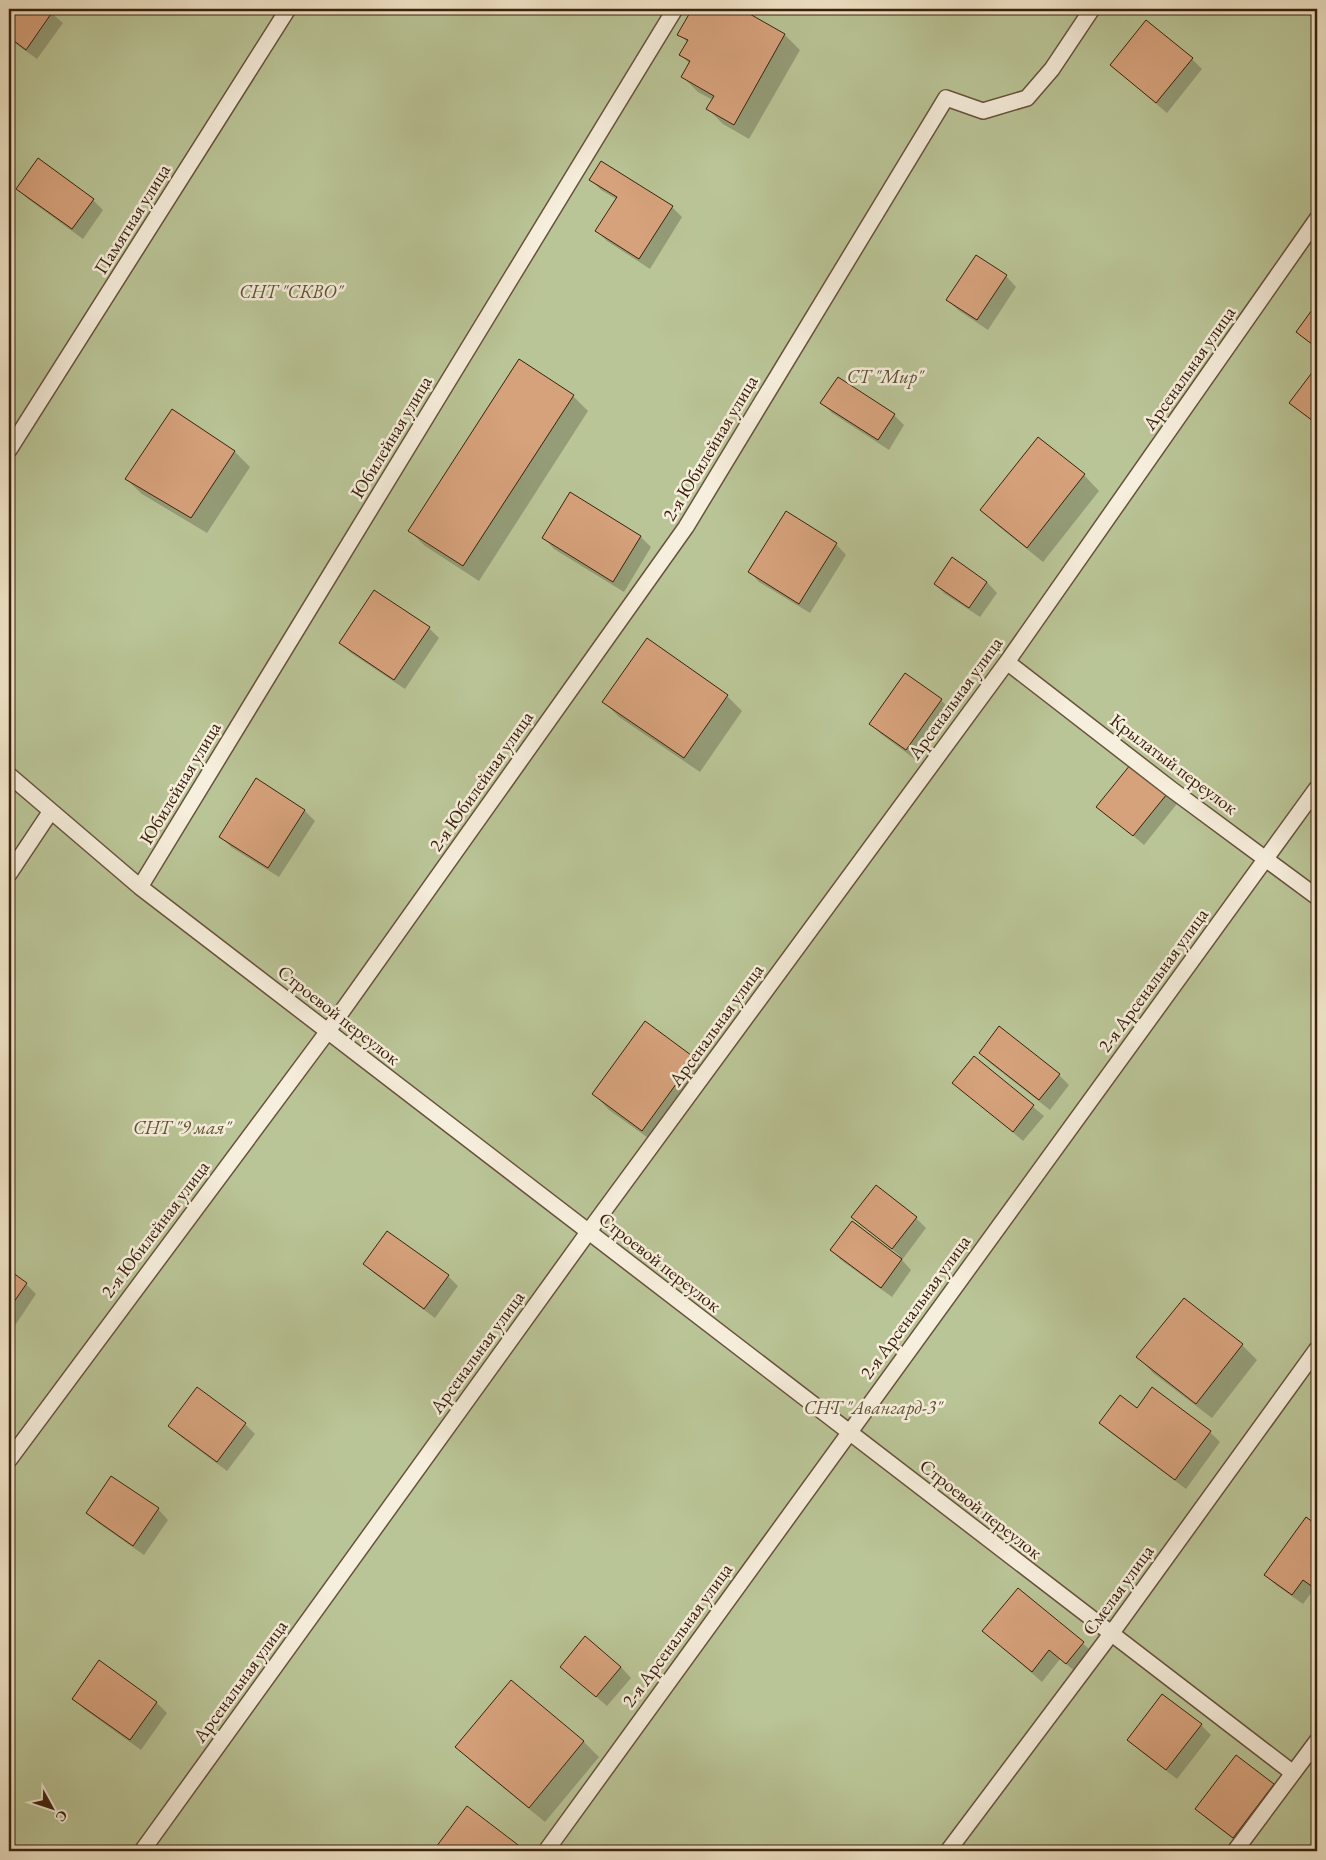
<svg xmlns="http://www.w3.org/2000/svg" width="1326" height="1860" font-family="'EB Garamond',serif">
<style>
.green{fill:#bac597;stroke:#7a7352}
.shadow{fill:#0003}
.building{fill:#d6a27c;stroke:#3a210c}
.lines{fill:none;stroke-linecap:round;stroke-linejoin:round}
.lane-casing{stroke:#68523c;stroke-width:18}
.lane{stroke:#f7efdd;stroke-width:15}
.labels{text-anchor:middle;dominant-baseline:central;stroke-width:5;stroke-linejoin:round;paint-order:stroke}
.street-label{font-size:19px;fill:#3a210c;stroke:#f7efdd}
.park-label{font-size:19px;font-style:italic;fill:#605236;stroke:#f7efdd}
</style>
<rect width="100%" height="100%" fill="#f2e7ca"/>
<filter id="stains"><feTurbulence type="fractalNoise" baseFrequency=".004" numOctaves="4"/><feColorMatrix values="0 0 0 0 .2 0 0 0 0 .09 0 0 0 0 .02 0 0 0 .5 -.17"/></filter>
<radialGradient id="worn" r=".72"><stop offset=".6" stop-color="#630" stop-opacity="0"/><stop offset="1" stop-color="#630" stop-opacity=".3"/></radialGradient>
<path class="green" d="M9,9H1317V1851H9Z"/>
<path class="shadow" d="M9,9H47L63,23L37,59L9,39Z
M693,9H705L716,15L720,9H738L785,35L800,50L749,139L723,124L708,109L713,100L698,92L683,77L690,64L681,55L688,43L679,34Z
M1192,59L1202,69L1167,113L1111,65Z
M591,180L672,207L682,217L650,269L607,241L597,231L616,199L601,190Z
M18,189L93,200L103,210L83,239L28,199Z
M1006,276L1016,287L988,330L958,310L947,300Z
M1317,305V349L1297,332Z
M1317,368V425L1291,403Z
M573,396L588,411L479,581L425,546L410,531Z
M822,403L894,415L904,425L889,450L832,413Z
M1038,439L1084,475L1099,491L1043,562L997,525L982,510Z
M234,451L250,467L207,533L142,494L126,479Z
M571,494L641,537L651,547L624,592L554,549L544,538Z
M786,513L836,544L846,555L810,613L759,582L749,571Z
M987,582L997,593L980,617L945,594L935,584Z
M429,628L439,638L405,689L351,653L340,643Z
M727,696L742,711L700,772L619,717L604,702Z
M941,700L951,710L916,760L881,734L871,724Z
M1135,761L1180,800L1144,845L1098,806Z
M257,780L305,811L315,821L279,877L231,847L221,837Z
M980,1053L1059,1075L1069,1085L1050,1110L990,1063Z
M974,1058L1044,1116L1023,1141L954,1083Z
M694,1059L709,1074L658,1145L609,1110L594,1094Z
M853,1217L916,1218L926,1228L902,1260L911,1270L892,1297L841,1260L831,1250L898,1258L900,1256Z
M364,1264L448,1276L458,1286L435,1318L375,1274Z
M9,1272L26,1284L36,1294L16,1324L9,1319Z
M1242,1345L1257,1360L1212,1418L1153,1373L1138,1357Z
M1137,1409L1210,1432L1220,1442L1186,1489L1111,1433L1100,1423Z
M245,1424L255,1434L227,1471L180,1436L170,1426Z
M158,1509L168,1520L144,1555L98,1523L88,1513Z
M1306,1518L1317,1526V1592L1314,1589L1303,1604L1276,1585L1266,1575Z
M1018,1589L1094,1653L1077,1673L1060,1659L1042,1682L984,1631Z
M100,1662L157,1703L167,1713L141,1750L84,1709L74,1699Z
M561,1667H621L631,1678L607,1706Z
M511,1682L584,1742L599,1757L545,1822L472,1762L457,1747Z
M1201,1725L1211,1735L1177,1779L1139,1750L1129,1739Z
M1237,1757L1274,1785L1284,1795L1244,1847L1207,1819L1197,1809Z
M467,1808L524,1851H435Z"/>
<path class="building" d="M9,9H50L53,11L26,50L9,37Z
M692,9H707L716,13L718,9H741L785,34L734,125L706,109L714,96L681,77L690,61L679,55L688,40L677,35Z
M1146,20L1193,58L1156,103L1110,65Z
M38,158L94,199L72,229L16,189Z
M601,161L673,206L639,259L595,231L617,197L589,180Z
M976,255L1007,275L977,320L946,300Z
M1317,303V348L1296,332Z
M519,359L574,395L463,566L408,531Z
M1317,366V424L1289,403Z
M838,377L895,414L878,440L820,403Z
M172,409L235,451L191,518L125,479Z
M1038,437L1085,474L1027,548L980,510Z
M570,492L641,536L613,582L542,538Z
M786,511L837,543L799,604L748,572Z
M952,557L987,582L969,608L934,584Z
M374,590L430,627L394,680L339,643Z
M647,638L728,695L684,758L602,702Z
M905,673L942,699L906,750L869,724Z
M1135,759L1171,789L1133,836L1096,807Z
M256,778L305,810L268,868L219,837Z
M645,1021L695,1058L642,1131L592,1094Z
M999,1026L1060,1074L1039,1100L979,1053Z
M974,1056L1034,1105L1013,1132L952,1083Z
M876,1185L917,1217L892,1249L851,1217Z
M852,1221L902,1259L881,1288L830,1250Z
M387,1231L449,1275L424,1309L363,1264Z
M9,1270L27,1283L9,1309Z
M1184,1298L1243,1344L1196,1404L1136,1357Z
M197,1387L246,1423L217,1462L168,1426Z
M1152,1387L1211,1431L1175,1480L1099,1423L1120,1395L1137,1408Z
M111,1476L159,1508L133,1546L86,1513Z
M1306,1517L1317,1525V1590L1303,1580L1292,1595L1264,1575Z
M1018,1588L1084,1642L1066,1664L1049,1650L1032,1672L982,1631Z
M585,1636L621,1667L596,1697L560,1667Z
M99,1660L157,1702L130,1740L72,1699Z
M511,1680L584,1741L529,1808L455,1747Z
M1162,1694L1202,1724L1166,1770L1127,1740Z
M1236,1755L1274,1784L1233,1838L1195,1809Z
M467,1806L526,1851H433Z"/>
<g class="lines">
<g class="lane-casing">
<path id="lane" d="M9,450L288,9
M1007,662L1171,789L1317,897
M9,775L140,887L1293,1773
M9,874L51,811
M140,887L675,9
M9,1460L328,1031L686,527L946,98L983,111L1027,98L1052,69L1092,9
M142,1851L589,1231L1007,662L1317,219
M546,1851L1317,788
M948,1851L1111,1634L1317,1349
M1235,1851L1317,1741"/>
</g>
<use href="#lane" class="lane"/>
</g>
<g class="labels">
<g class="street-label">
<text transform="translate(132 219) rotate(-58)">Памятная улица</text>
<text transform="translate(1189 368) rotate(-55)">Арсенальная улица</text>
<text transform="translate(391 437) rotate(-59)">Юбилейная улица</text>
<text transform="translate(710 448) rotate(-59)">2-я Юбилейная улица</text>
<text transform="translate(955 698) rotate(-54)">Арсенальная улица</text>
<text transform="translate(1174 764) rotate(37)">Крылатый переулок</text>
<text transform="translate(481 781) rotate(-55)">2-я Юбилейная улица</text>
<text transform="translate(180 783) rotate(-59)">Юбилейная улица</text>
<text transform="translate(1153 980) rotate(-54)">2-я Арсенальная улица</text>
<text transform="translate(339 1015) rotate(38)">Строевой переулок</text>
<text transform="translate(716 1025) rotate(-54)">Арсенальная улица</text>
<text transform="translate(155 1229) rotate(-53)">2-я Юбилейная улица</text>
<text transform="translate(660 1262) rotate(38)">Строевой переулок</text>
<text transform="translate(915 1307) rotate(-54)">2-я Арсенальная улица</text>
<text transform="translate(477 1352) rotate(-54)">Арсенальная улица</text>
<text transform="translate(981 1509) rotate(38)">Строевой переулок</text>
<text transform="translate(1118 1590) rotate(-54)">Смелая улица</text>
<text transform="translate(677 1635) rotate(-54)">2-я Арсенальная улица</text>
<text transform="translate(240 1681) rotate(-54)">Арсенальная улица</text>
</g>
<g class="park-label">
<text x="291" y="291">СНТ "СКВО"</text>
<text x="885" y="376">СТ "Мир"</text>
<text x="182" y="1127">СНТ "9 мая"</text>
<text x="873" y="1407">СНТ "Авангард-3"</text>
</g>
</g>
<rect width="1326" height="1860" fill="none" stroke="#f2e7ca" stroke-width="30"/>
<rect x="10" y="10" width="1306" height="1840" fill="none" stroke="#3a210c" stroke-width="2.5"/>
<rect x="15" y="15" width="1296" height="1830" fill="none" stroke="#3a210c"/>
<g transform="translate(52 1808) rotate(130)" stroke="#f7efdd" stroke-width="4" paint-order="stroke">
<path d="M0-4L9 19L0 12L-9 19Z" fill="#3a210c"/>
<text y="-8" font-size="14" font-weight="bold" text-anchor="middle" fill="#3a210c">С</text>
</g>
<rect width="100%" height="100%" filter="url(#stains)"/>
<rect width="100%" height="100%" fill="url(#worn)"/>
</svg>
